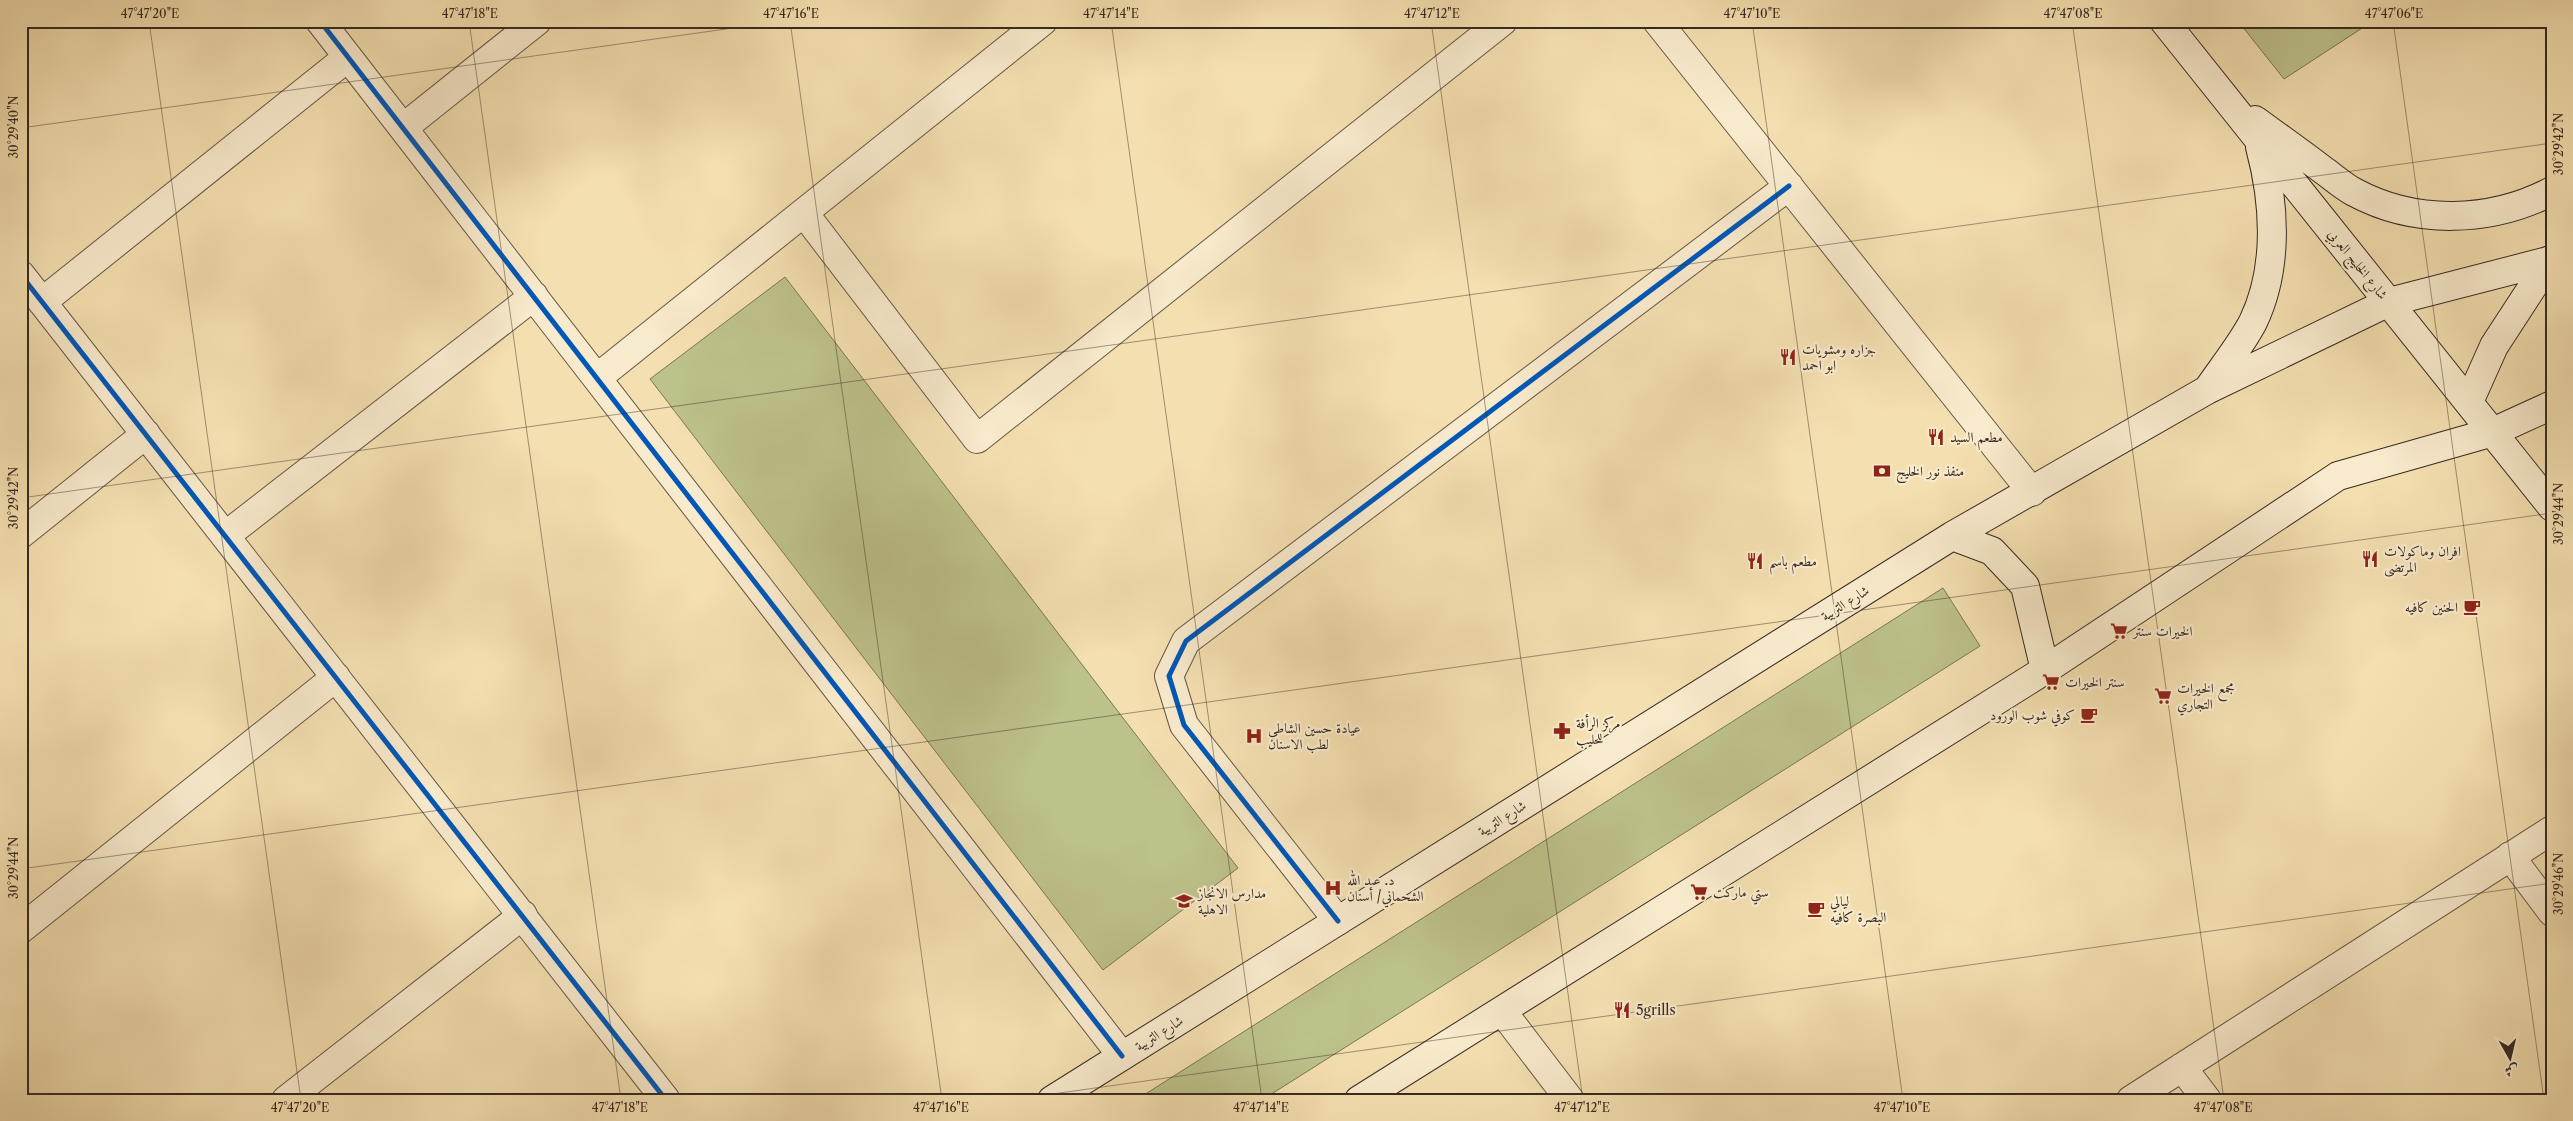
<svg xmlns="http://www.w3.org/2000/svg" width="2573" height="1121" font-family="'Libre Caslon Text',Amiri,serif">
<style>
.green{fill:#bdc18a;stroke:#7a7656}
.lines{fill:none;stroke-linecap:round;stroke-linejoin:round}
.street-casing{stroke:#665745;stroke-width:30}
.secondary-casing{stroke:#362a21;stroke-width:30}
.street{stroke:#f8eacc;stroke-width:28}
.secondary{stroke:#f8eacc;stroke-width:28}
.cycleway-casing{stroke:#f8eacc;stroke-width:8}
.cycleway{stroke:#0057b8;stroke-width:5}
.ticks{fill:none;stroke:#362a21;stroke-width:1;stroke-opacity:0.45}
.labels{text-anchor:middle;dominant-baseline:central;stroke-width:4.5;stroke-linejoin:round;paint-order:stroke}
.street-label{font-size:14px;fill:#362a21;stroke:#f8eacc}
.poi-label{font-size:14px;fill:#362a21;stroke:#f8eacc;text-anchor:start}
.neatline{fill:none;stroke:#362a21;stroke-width:2}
.ticks-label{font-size:12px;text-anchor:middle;fill:#362a21}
</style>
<rect width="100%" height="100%" fill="#f4dfb0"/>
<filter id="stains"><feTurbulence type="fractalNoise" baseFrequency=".004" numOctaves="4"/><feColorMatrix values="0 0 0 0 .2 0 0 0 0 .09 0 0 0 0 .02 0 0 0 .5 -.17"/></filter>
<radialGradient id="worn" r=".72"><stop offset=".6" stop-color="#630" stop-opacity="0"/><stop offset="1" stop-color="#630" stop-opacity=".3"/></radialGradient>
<path class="green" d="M2238,21H2373L2284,79Z
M785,277L1238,868L1103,970L650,379Z
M1943,588L1980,646L1262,1100H1136Z"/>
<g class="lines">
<g class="street-casing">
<path id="street" d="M320,21L1122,1056
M1657,21L2032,492
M403,128L537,21
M804,213L977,439L1503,21
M21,275L666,1100
M42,302L348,57
M597,378L1043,21
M21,534L146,434
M225,536L534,296
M2510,856L2552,912
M1338,921L1184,725L1169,676L1186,641L1789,186
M21,929L336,677
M1502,1011L1570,1100
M2182,1067L2207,1100
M286,1100L523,915
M2131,1100L2552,830"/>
</g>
<g class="secondary-casing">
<path id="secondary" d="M2164,21L2552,507
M2255,120C2278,137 2301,153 2323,170C2333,177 2343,186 2354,192C2415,225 2491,223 2552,191
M2208,389C2223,367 2241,345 2253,322C2279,268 2275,203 2260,147
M2469,402L2494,346L2550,260
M1952,536L1992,551L2025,586L2045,670
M1052,1100L1952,536L2207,390L2389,302L2552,260
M1359,1100L2045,670L2338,476L2493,432L2552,405"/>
</g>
<use href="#street" class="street"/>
<use href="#secondary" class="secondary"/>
<g class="cycleway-casing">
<path id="cycleway" d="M320,21L1122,1056
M21,275L666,1100
M1338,921L1184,725L1169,676L1186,641L1789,186"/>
</g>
<use href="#cycleway" class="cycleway"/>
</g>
<path class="ticks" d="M149,21L301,1100M469,21L621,1100M790,21L942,1100M1111,21L1262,1100M1431,21L1583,1100M1752,21L1903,1100M2072,21L2224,1100M2393,21L2544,1100M21,128L783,21M21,498L2552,143M21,869L2552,513M1010,1100L2552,883"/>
<defs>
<g id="restaurant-bare" transform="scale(1.35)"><path d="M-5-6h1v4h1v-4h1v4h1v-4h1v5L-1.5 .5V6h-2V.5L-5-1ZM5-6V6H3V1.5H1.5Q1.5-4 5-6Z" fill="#8f2418" stroke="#f8eacc" stroke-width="2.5" paint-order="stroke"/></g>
<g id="bank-bare" transform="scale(1.35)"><path d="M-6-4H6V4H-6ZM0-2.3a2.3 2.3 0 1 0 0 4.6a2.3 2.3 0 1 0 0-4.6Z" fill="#8f2418" stroke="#f8eacc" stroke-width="2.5" paint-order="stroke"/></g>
<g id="cafe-bare" transform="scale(1.35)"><path d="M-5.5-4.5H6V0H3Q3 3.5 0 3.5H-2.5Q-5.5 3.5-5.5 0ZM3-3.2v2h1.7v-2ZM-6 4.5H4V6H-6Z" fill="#8f2418" stroke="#f8eacc" stroke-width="2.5" paint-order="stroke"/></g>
<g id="supermarket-bare" transform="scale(1.35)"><path d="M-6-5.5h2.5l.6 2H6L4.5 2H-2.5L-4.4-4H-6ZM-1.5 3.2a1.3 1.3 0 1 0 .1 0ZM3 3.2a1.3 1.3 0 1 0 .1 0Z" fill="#8f2418" stroke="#f8eacc" stroke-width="2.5" paint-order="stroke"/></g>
<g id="pharmacy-bare" transform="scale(1.35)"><path d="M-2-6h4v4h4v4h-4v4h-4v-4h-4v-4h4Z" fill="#8f2418" stroke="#f8eacc" stroke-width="2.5" paint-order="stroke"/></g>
<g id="hospital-bare" transform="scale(1.35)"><path d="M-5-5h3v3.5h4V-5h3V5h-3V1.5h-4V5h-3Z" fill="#8f2418" stroke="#f8eacc" stroke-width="2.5" paint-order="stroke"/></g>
<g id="school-bare" transform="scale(1.35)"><path d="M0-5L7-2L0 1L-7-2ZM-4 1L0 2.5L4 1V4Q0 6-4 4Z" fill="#8f2418" stroke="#f8eacc" stroke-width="2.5" paint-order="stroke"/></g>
</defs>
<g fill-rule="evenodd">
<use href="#restaurant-bare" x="1788" y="357"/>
<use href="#restaurant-bare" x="1936" y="437"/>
<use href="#bank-bare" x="1882" y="471"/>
<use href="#restaurant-bare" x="2370" y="559"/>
<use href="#restaurant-bare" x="1755" y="561"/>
<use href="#cafe-bare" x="2472" y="607"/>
<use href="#supermarket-bare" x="2119" y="631"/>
<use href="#supermarket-bare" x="2051" y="682"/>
<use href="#supermarket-bare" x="2163" y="696"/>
<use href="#cafe-bare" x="2089" y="715"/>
<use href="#pharmacy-bare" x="1562" y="731"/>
<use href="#hospital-bare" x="1254" y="736"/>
<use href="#hospital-bare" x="1333" y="888"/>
<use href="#supermarket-bare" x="1699" y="892"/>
<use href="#school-bare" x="1184" y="901"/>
<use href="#cafe-bare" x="1816" y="909"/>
<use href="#restaurant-bare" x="1622" y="1010"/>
</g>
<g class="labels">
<g class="street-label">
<text transform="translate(2358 264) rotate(51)">شارع الخليج العربي</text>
<text transform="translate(1845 603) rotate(-32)">شارع التربية</text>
<text transform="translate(1502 818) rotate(-32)">شارع التربية</text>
<text transform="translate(1159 1033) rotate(-32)">شارع التربية</text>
</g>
<g class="poi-label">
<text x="1802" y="349">جزاره ومشويات<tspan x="1802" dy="16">ابو احمد</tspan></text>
<text x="1950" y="437">مطعم السيد</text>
<text x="1896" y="471">منفذ نور الخليج</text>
<text x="2384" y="551">افران وماكولات<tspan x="2384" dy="16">المرتضى</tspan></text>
<text x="1769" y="561">مطعم باسم</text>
<text x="2458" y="607" text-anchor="end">الحنين كافيه</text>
<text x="2133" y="631">الخيرات سنتر</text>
<text x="2065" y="682">سنتر الخيرات</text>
<text x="2177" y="688">مجمع الخيرات<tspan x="2177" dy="16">التجاري</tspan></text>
<text x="2075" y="715" text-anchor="end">كوفي شوب الورود</text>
<text x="1576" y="723">مركز الرأفة<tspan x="1576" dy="16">للحليب</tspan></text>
<text x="1268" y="728">عيادة حسين الشاطي<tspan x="1268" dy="16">لطب الاسنان</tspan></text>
<text x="1347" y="880">د. عبد الله<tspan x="1347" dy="16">الشحماني/ أسنان</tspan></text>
<text x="1713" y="892">ستي ماركت</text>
<text x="1198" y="893">مدارس الانجاز<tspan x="1198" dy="16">الاهلية</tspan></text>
<text x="1830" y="901">ليالي<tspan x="1830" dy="16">البصرة كافيه</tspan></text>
<text x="1636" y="1010">5grills</text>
</g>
</g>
<rect width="2573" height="1121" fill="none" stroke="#f4dfb0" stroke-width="55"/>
<g transform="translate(2510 1058) rotate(172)" stroke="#f8eacc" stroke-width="4" paint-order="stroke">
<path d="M0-4L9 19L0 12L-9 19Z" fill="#362a21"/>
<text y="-8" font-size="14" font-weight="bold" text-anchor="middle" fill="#362a21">ش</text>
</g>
<rect x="28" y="28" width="2518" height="1066" class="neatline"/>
<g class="ticks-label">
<text x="150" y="18">47°47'20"E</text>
<text x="470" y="18">47°47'18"E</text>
<text x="791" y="18">47°47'16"E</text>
<text x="1111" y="18">47°47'14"E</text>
<text x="1432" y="18">47°47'12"E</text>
<text x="1752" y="18">47°47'10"E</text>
<text x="2073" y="18">47°47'08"E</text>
<text x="2394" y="18">47°47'06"E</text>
<text transform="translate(14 127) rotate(-90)" y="4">30°29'40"N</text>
<text transform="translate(2559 144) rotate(-90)" y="4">30°29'42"N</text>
<text transform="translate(14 498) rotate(-90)" y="4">30°29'42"N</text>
<text transform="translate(2559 514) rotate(-90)" y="4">30°29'44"N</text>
<text transform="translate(14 868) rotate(-90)" y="4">30°29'44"N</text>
<text transform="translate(2559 884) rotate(-90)" y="4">30°29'46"N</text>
<text x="300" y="1112">47°47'20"E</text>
<text x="620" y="1112">47°47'18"E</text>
<text x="941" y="1112">47°47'16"E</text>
<text x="1261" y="1112">47°47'14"E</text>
<text x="1582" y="1112">47°47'12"E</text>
<text x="1902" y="1112">47°47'10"E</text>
<text x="2223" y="1112">47°47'08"E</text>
</g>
<rect width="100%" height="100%" filter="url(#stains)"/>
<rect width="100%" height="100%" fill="url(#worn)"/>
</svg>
